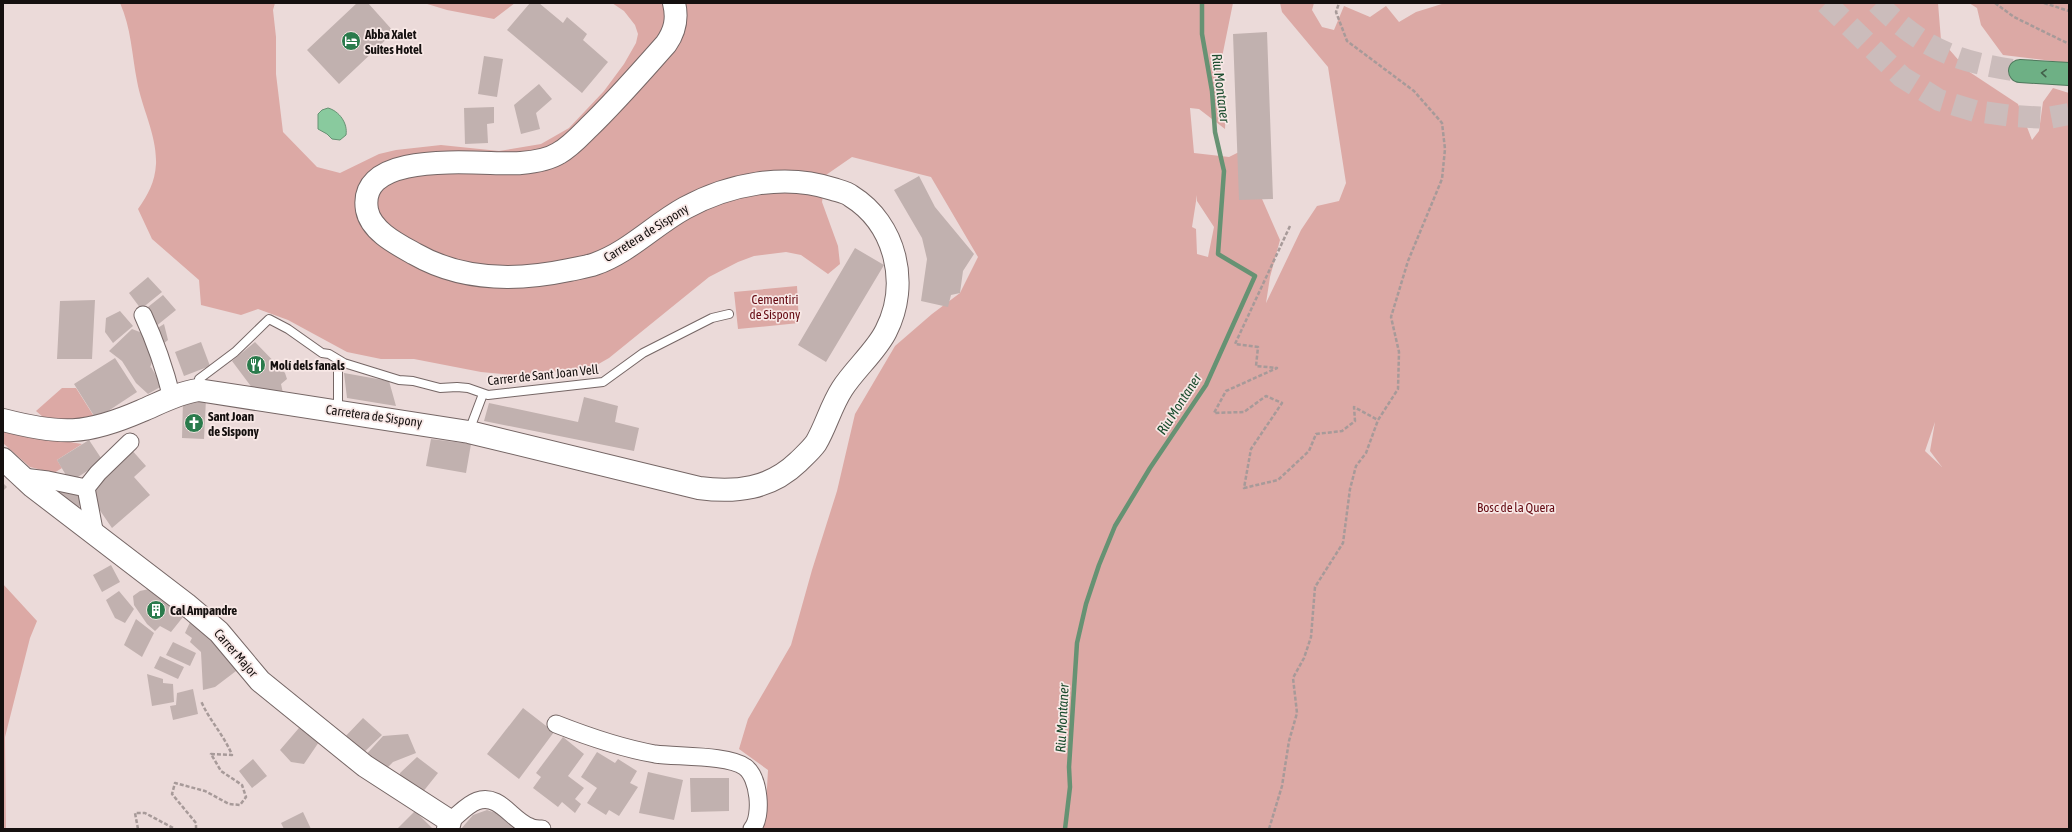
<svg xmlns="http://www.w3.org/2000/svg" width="2072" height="832" font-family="'Asap Condensed',sans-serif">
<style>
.green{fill:#dca9a5;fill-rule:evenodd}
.water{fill:#89ca9e;stroke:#669273}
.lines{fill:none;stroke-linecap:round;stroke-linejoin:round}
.stream{stroke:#669273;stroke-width:4.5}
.building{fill:#c1b1af}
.highway-tunnel{stroke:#cbbcbb;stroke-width:22;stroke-dasharray:22 11;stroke-linecap:butt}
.lane-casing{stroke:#756665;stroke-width:10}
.street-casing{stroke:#756665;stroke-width:19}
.secondary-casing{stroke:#756665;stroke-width:24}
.highway-casing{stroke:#4f785c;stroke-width:24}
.path{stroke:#a79a99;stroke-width:2.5;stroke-dasharray:4 2;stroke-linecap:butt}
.lane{stroke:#fff;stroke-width:8}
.street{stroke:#fff;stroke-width:17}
.secondary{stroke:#fff;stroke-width:22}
.highway{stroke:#6eb085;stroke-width:22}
.oneway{stroke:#42604a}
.labels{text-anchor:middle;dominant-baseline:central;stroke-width:3.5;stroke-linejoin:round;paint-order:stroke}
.poi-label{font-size:13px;font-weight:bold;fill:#15100f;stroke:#f8e8e6;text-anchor:start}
.street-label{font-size:13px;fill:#15100f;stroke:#f8e8e6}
.park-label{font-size:13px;fill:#650a12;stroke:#f8e8e6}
.water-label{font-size:14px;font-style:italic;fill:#1b4c2e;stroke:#f8e8e6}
</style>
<rect width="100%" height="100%" fill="#ebdad9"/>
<path class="green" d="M120,3H275L273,10L276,37V74L283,132L317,167L340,173L379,154L396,150L441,145L499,151L541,144L569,128L604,91L624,64L636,43L638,34L635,25L624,11L612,3H1233L1220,67L1226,106L1225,129L1199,109L1190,108L1194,153L1229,157L1241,151L1280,240L1270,277L1266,303L1301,230L1317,206L1339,201L1346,183L1328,67L1282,12L1280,3H1314L1312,10L1322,27L1334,30L1344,6L1370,17L1386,6L1399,22L1416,12L1445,3H1938L1941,40L1968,71L2018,104L2032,140L2039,131L2043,102L2053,88L2069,93V829H762L765,823L768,770L739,749L748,719L791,645L812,570L837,491L855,414L895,346L932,314L960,293L978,257L931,177L852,157L826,175L822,202L838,246L840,264L828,274L801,255L786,252L754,256L738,262L709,277L609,358L595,366L580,370L514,375L481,372L414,359H381L347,352L288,320L258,309L241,315L201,305L199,280L152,239L138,209C148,195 155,182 156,164C157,135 142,109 137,81C132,55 131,27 120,3ZM1197,195V201L1214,227L1208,257L1197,254L1196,229L1192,227ZM1935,422L1930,451L1942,467L1925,451Z
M424,3H515L494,19L447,10Z
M1969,3H2069V63L2003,55L1981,25L1977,8Z
M797,286L799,323L738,329L734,292Z
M62,388H76L95,418L66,420L43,417L36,411Z
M4,431L82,444L57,460L62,468L54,473L30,467L4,444Z
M3,584L37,621L30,638L5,737L6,829H3Z"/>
<path class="water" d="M328,108C339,111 348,123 346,135L340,140L332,139L327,134L318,129V114L322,110Z"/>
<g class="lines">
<path class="stream" d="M1065,829L1070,787L1069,767L1077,643L1086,604L1099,565L1115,526L1150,468L1206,385L1255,276L1218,254L1224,171L1215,132L1212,91L1202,34V3"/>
</g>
<path class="building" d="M357,3H368L394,32L339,84L307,50Z
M530,3H539L563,23L567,17L587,34L583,40L608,62L582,93L507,30Z
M1267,32L1273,199L1239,200L1233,34Z
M484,56L503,59L497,97L478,94Z
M539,84L552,99L536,113L540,129L521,134L514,105Z
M494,107V123L487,124L488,143L465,144L464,108Z
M919,176L935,207L974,254L963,271L960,293L951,295L948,307L921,301L927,259L922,238L894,190Z
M855,248L884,265L826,362L798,345Z
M148,277L162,292L141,309L129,293Z
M163,295L176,310L155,327L143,311Z
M95,300L92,359H57L60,301Z
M120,311L133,326L113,343L105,332L106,318Z
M164,324L168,340L159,347L153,331Z
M132,329L150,336L154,355L150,368L151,367L162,386L148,394L136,383L122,361L109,351Z
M201,342L210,366L184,376L175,352Z
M255,342L285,373L287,379L281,384L283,393H256L232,361Z
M115,358L137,392L96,419L74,384Z
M344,373L389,381L396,406L347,398Z
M584,397L618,406L615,422L639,428L634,451L484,421L489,403L578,422Z
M206,399L204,439L182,438L183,400Z
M431,439L471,444L466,473L426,466Z
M89,440L103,461L70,482L57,460Z
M130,448L146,466L134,477L150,495L112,528L88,493Z
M3,483L7,487L3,491Z
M60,484L85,495L78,509L53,497Z
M111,565L120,582L102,592L93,575Z
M149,589L183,617L171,632L160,626L155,631L147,624L134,605L133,596L140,591Z
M119,591L134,609L125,623L115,618L106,600Z
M136,619L154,633L142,657L124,645Z
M191,620L203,626L240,668L215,687L203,690L201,652L190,642L192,638L185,633Z
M173,642L196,653L190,666L166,655Z
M160,656L184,667L178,679L154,668Z
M147,674L163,679V683L173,684L174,702L152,706Z
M193,689L198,714L173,720L170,706L176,705L177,693Z
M523,708L554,732L519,779L487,754Z
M363,718L382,735L360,756L342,740Z
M305,721L323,736L304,764L291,762L280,750Z
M408,734L416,753L393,762L381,774L363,758L383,736Z
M563,737L584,754L568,776L584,788L575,799L581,804L575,813L562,802L558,807L533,788L541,777L536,773Z
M597,752L615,763L618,759L637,771L630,783L638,787L619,816L609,810L606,815L587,803L597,788L581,777Z
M417,757L438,773L422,793L400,777V773Z
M253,759L267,776L252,788L239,771Z
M648,772L683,780L674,820L639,813Z
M690,778H729V811L691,812Z
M487,810L496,813L514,829H461L473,815Z
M415,811L433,829H397Z
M303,812L311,829H284L281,823Z"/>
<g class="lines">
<path class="highway-tunnel" d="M1826,3L1902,77L1939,100L1975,111L2012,116L2048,118L2069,114
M1877,3C1923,49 1956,62 2020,71"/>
<g class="lane-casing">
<path id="lane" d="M338,360V411
M198,389L199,379L235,352L269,319L288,329L322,353L329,354L344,363L399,380L413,381L440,388L457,387L468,388L488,395L603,382L643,353L712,318L729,314
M469,431L483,394"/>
</g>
<g class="street-casing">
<path id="street" d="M143,315C155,341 165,370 172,398
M23,477L48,480L86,488
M95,535L86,488L98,473L130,442
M556,724C589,737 621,748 655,754C677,757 729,755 745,767C759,777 763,816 752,829
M450,821C458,815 468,804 477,801C500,793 511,820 530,827C534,829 539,829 542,829"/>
</g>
<g class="secondary-casing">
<path id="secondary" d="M3,420C61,435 86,435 141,411C160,403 178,393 198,390L469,432L699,488C736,493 770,489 798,462C804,456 811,450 816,443C826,426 831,406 842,389C854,370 877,350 886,331C910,284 896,224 851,196C846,192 839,191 833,189C785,173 729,184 685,208C654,225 629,252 595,264C587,267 578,268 569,270C517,281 462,281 415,254C397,244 371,231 367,210C356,146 487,166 521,163C533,162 548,160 559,153C570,147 580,136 589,127C616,101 641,72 666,44C675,31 678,19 674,3
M3,459L32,486L186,604L219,632L260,681L365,766L450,821L448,829"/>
</g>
<g class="highway-casing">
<path id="highway" d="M2020,71L2069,74"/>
</g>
<path class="path" d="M1995,3L2014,17L2069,44
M2044,3L2069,11
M1290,226L1235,344L1258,347L1256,366L1277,368L1226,391L1214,413L1244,412L1266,396L1282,403L1251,449L1244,488L1278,480L1309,451L1316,434L1342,431L1355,421L1354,407L1378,420
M138,829L135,813H145L175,829
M196,829V823L172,794L175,783L205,791L229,804L240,805L246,797L242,785L221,771L211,754L232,755C224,735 209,720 201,701
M1269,829L1282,786L1289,741L1297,713L1293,678L1304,658L1311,637L1315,587L1343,543L1350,489L1356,466L1366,453L1378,420L1398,389L1399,352L1391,317L1408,261L1442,179L1445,149L1442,123L1414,91L1347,41L1336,12L1339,3"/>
<use href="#lane" class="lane"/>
<use href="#street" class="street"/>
<use href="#secondary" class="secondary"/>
<use href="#highway" class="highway"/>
</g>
<defs><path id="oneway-chevron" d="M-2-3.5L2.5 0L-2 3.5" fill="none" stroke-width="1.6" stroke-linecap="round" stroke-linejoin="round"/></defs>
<use class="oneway" href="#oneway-chevron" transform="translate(2044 73) rotate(-176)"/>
<defs>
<g id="hotel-disc" transform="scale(1)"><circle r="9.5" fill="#2a7b4c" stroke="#f8e8e6"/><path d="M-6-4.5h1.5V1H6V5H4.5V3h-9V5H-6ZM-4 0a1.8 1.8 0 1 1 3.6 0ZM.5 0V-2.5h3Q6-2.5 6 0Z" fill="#fff"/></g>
<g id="restaurant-disc" transform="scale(1)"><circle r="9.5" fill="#2a7b4c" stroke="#f8e8e6"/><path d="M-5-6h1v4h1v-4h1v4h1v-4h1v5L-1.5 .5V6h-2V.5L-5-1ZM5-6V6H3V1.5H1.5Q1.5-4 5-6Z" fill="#fff"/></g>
<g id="church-disc" transform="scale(1)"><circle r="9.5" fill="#2a7b4c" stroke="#f8e8e6"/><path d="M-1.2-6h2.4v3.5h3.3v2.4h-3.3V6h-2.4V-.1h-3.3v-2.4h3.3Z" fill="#fff"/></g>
<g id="building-disc" transform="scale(1)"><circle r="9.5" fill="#2a7b4c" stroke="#f8e8e6"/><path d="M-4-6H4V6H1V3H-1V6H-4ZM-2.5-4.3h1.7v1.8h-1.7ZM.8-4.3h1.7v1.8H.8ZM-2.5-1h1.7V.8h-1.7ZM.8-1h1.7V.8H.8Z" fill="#fff"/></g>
</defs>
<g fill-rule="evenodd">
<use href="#hotel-disc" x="351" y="41"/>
<use href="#restaurant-disc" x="256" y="365"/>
<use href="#church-disc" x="194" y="423"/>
<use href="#building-disc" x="156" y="610"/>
</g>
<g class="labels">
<g class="poi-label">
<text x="365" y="34">Abba Xalet<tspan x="365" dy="15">Suites Hotel</tspan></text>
<text x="270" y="365">Molí dels fanals</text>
<text x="208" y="416">Sant Joan<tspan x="208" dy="15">de Sispony</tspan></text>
<text x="170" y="610">Cal Ampandre</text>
</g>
<g class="street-label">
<text transform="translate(646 233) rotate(-32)">Carretera de Sispony</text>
<text transform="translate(543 375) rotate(-6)">Carrer de Sant Joan Vell</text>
<text transform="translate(374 416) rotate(8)">Carretera de Sispony</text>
<text transform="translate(236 653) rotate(49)">Carrer Major</text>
</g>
<g class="park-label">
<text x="775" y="299">Cementiri<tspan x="775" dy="15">de Sispony</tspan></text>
<text x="1516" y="507">Bosc de la Quera</text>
</g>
<g class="water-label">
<text transform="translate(1221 88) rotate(83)">Riu Montaner</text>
<text transform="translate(1179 404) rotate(-57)">Riu Montaner</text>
<text transform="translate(1062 718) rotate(-87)">Riu Montaner</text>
</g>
</g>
<rect width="2072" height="832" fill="none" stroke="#15100f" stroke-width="8"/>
</svg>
